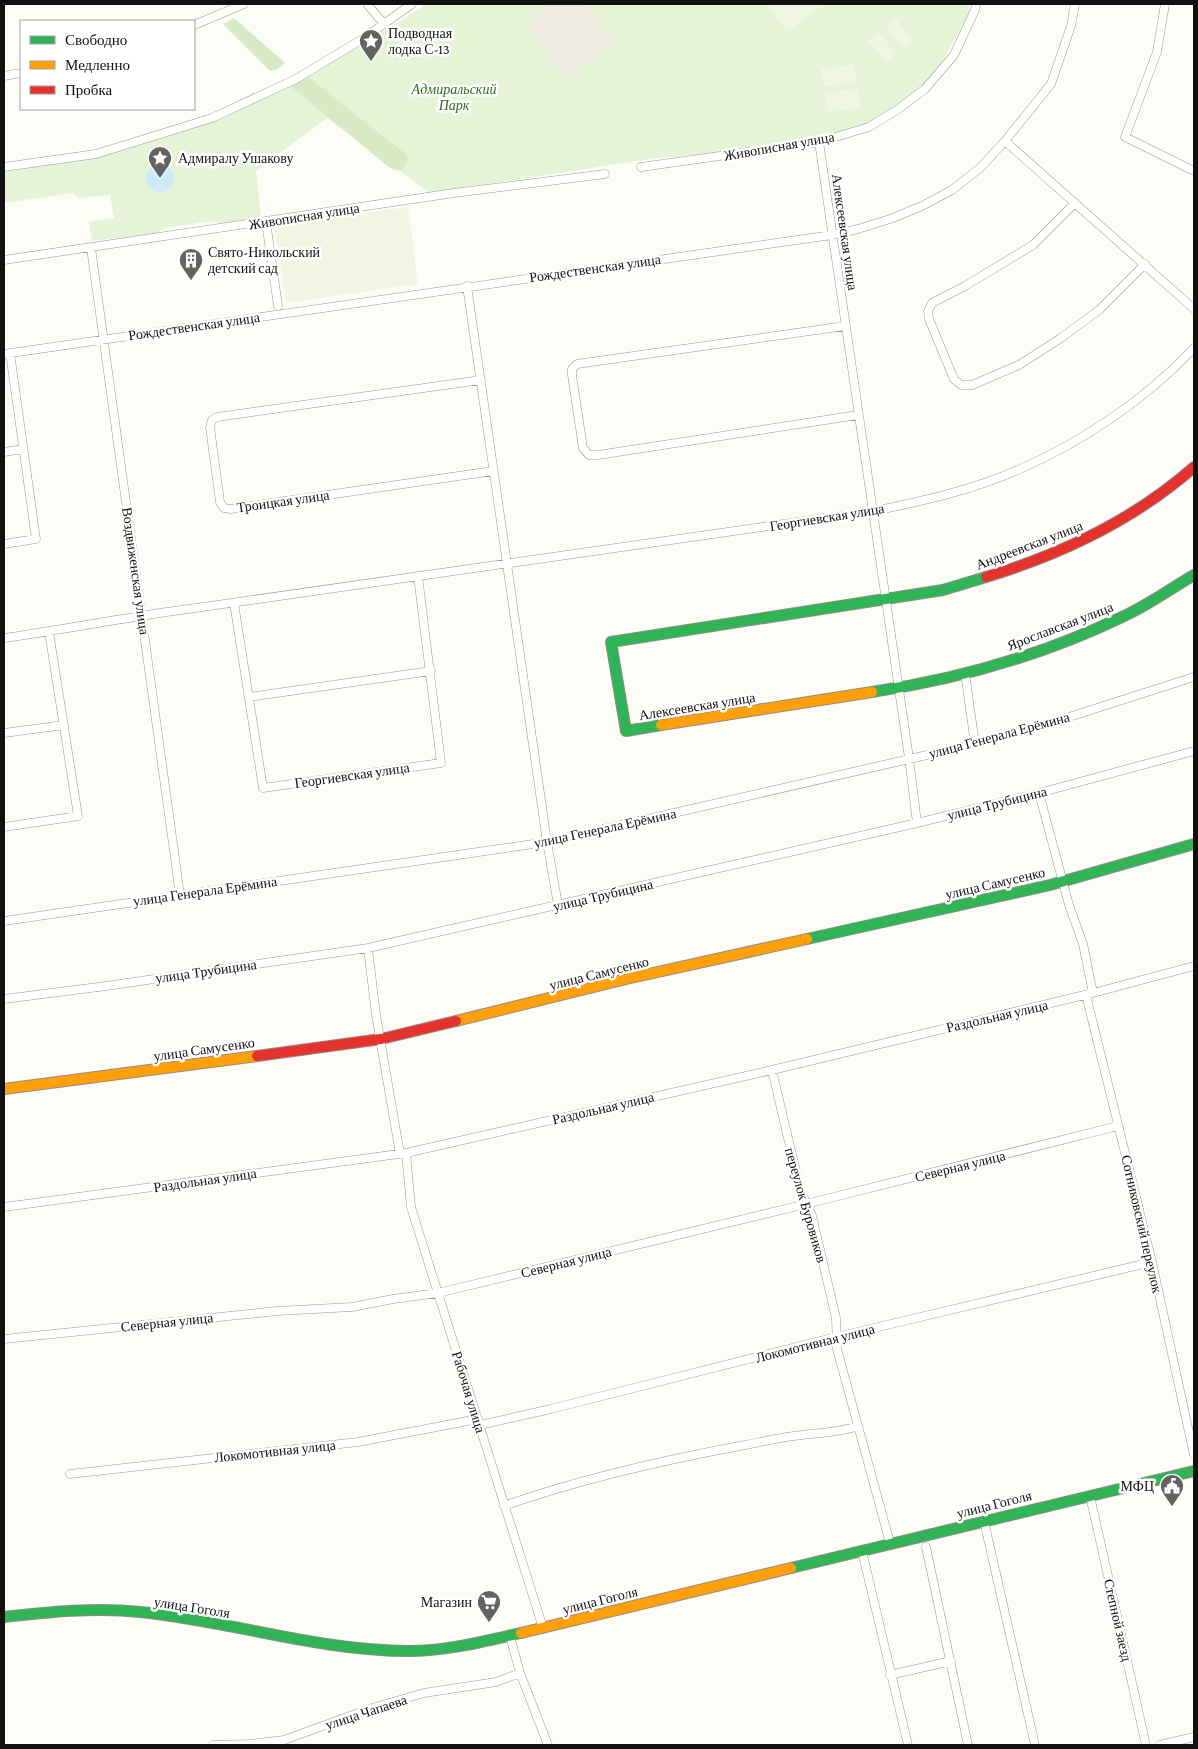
<svg xmlns="http://www.w3.org/2000/svg" width="1198" height="1749" font-family="'Crimson Pro',serif">
<style>
.green{fill:#e7f3d7}
.forest{fill:#d8eac5}
.pitch{fill:#f0f6e1}
.plaza{fill:#edebe2}
.water{fill:#cde8f7}
.lines{fill:none;stroke-linecap:round;stroke-linejoin:round}
.street-casing{stroke:#979795;stroke-width:9}
.fast-casing{stroke:#8e8d8b;stroke-width:12}
.slow-casing{stroke:#8e8d8b;stroke-width:12}
.jam-casing{stroke:#8e8d8b;stroke-width:12}
.street{stroke:#fffffe;stroke-width:8}
.fast{stroke:#30b455;stroke-width:10}
.slow{stroke:#ff9f0a;stroke-width:10}
.jam{stroke:#e5322d;stroke-width:10}
.labels{text-anchor:middle;dominant-baseline:central;stroke-width:5;stroke-linejoin:round;paint-order:stroke}
.poi-label{font-size:14px;fill:#111;stroke:#fff;text-anchor:start}
.park-label{font-size:14px;font-style:italic;fill:#2f6b1f;stroke:#fff}
.street-label{font-size:14px;fill:#111;stroke:#fff}
</style>
<rect width="100%" height="100%" fill="#fdfcf7"/>
<path class="green" d="M426,4H970L969,13L943,61L919,91L875,121L823,139L726,152L649,159L430,193L327,118L256,171L261,217L259,218L222,223L212,221L166,228L156,233L92,241L89,222L114,218L110,195L79,198L73,193L4,203V171L94,158L212,120L287,86L409,16Z"/>
<path class="forest" d="M234,18L285,63L276,70L270,71L223,24Z
M307,76L407,155V163L402,171L390,168L290,86Z"/>
<path class="pitch" d="M766,4H825L787,32Z
M896,19L913,41L903,48L886,26Z
M878,32L896,54L886,62L868,40Z
M854,64L857,82L824,87L821,69Z
M858,88L861,107L828,112L825,94Z
M408,207L418,284L286,303L274,225Z"/>
<path class="plaza" d="M543,4H548L551,7L556,4H584L614,43L567,79L526,26L548,10Z"/>
<path class="water" d="M146 178a14 14 0 1 1 28 0a14 14 0 1 1-28 0Z"/>
<g class="lines">
<g class="street-casing">
<path id="street" d="M367,4L384,24
M1165,4L1157,52L1125,137L1194,171
M194,25L244,4
M4,76L21,73
M1005,141L1194,309
M819,142L909,758L917,823
M4,167L96,154L212,118L296,79L364,38L412,4
M641,167L819,142L869,127L897,110L925,89L954,55L975,10L976,4
M1075,203L1033,245L965,286L932,303L928,311L929,319L954,379L961,385H972L1019,365L1061,338L1099,310L1145,264
M266,222L278,306
M91,248L180,895
M4,260L454,193L605,174
M467,286L547,842L558,905
M845,326L577,364L572,369V375L583,448L589,455H598L858,415
M4,354L832,235L858,229L890,219L922,206L952,190L980,168L1005,141L1051,84L1071,26L1075,4
M481,380L217,417L212,420L210,427L220,502L224,508L231,509L493,471
M4,452L23,449
M4,544L36,539L10,353
M234,603L263,788L441,763L418,576
M4,638C61,630 117,619 174,611C407,578 640,546 874,511C923,501 973,490 1020,469C1084,441 1146,399 1194,348
M965,673L975,744
M249,697L431,671
M4,733L64,725
M1039,793L1069,905L1083,944L1093,993
M4,827L78,816L49,632
M4,921L547,842L975,744L1069,717L1194,677
M368,948L376,1015L400,1154
M1086,995L1152,1262L1194,1455
M4,999L106,986L368,948L917,823L1039,793L1194,751
M772,1070L800,1189L812,1216L836,1318L837,1349L890,1543
M406,1153L411,1207L543,1628
M4,1207L406,1153L772,1070L1093,993L1194,966
M4,1339L277,1311L352,1307L393,1299L438,1293L806,1204L1118,1126
M480,1425L551,1409L836,1337L1152,1262
M70,1474L358,1442L478,1419
M1090,1496L1146,1745
M504,1506C582,1478 664,1460 745,1445C761,1442 778,1438 794,1436C815,1433 838,1433 858,1426
M984,1521L1035,1745
M926,1547L968,1745
M862,1551L908,1745
M510,1636L520,1673L548,1745
M890,1675L951,1661
M213,1745L249,1744L284,1740L372,1708L424,1693L496,1682L520,1673
M1160,1745L1194,1737"/>
</g>
<g class="fast-casing">
<path id="fast" d="M872,692C958,679 1043,655 1122,617C1147,606 1170,589 1194,575
M661,725L626,731L611,642L943,590L986,577
M807,939L1050,885L1194,844
M791,1568L1194,1471
M4,1617C49,1612 95,1607 140,1612C230,1621 318,1651 409,1651C447,1651 485,1641 521,1633"/>
</g>
<g class="slow-casing">
<path id="slow" d="M661,725L872,692
M456,1021L626,979L807,939
M4,1089L257,1056
M521,1633L791,1568"/>
</g>
<g class="jam-casing">
<path id="jam" d="M986,577C1062,554 1134,520 1194,467
M257,1056L381,1039L456,1021"/>
</g>
<use href="#street" class="street"/>
<use href="#fast" class="fast"/>
<use href="#slow" class="slow"/>
<use href="#jam" class="jam"/>
</g>
<defs>
<g id="sight-pin" transform="scale(1.25)"><path d="M0 17L-7.5 6A9.5 9.5 0 1 1 7.5 6Z" fill="#646362" stroke="#fff"/><path d="M0-6L1.8-2.2L6-1.7L2.9 1.2L3.7 5.4L0 3.3L-3.7 5.4L-2.9 1.2L-6-1.7L-1.8-2.2Z" fill="#fff"/></g>
<g id="building-pin" transform="scale(1.25)"><path d="M0 17L-7.5 6A9.5 9.5 0 1 1 7.5 6Z" fill="#646362" stroke="#fff"/><path d="M-4-6H4V6H1V3H-1V6H-4ZM-2.5-4.3h1.7v1.8h-1.7ZM.8-4.3h1.7v1.8H.8ZM-2.5-1h1.7V.8h-1.7ZM.8-1h1.7V.8H.8Z" fill="#fff"/></g>
<g id="civic-pin" transform="scale(1.25)"><path d="M0 17L-7.5 6A9.5 9.5 0 1 1 7.5 6Z" fill="#646362" stroke="#fff"/><path d="M-.6-6.5H3V-4.5H.6V-3L4-1V1h2V6H-6V1h2V-1L-.6-3ZM-1.2 2.5V6h2.4V2.5Z" fill="#fff"/></g>
<g id="supermarket-pin" transform="scale(1.25)"><path d="M0 17L-7.5 6A9.5 9.5 0 1 1 7.5 6Z" fill="#646362" stroke="#fff"/><path d="M-6-5.5h2.5l.6 2H6L4.5 2H-2.5L-4.4-4H-6ZM-1.5 3.2a1.3 1.3 0 1 0 .1 0ZM3 3.2a1.3 1.3 0 1 0 .1 0Z" fill="#fff"/></g>
</defs>
<g fill-rule="evenodd">
<use href="#sight-pin" x="371" y="41"/>
<use href="#sight-pin" x="160" y="158"/>
<use href="#building-pin" x="191" y="260"/>
<use href="#civic-pin" x="1172" y="1486"/>
<use href="#supermarket-pin" x="489" y="1602"/>
</g>
<g class="labels">
<g class="poi-label">
<text x="388" y="33">Подводная<tspan x="388" dy="16">лодка С-13</tspan></text>
<text x="178" y="158">Адмиралу Ушакову</text>
<text x="208" y="252">Свято-Никольский<tspan x="208" dy="16">детский сад</tspan></text>
<text x="1154" y="1486" text-anchor="end">МФЦ</text>
<text x="472" y="1602" text-anchor="end">Магазин</text>
</g>
<g class="park-label">
<text x="454" y="89">Адмиральский<tspan x="454" dy="16">Парк</tspan></text>
</g>
<g class="street-label">
<text transform="translate(779 146) rotate(-10)">Живописная улица</text>
<text transform="translate(304 216) rotate(-9)">Живописная улица</text>
<text transform="translate(845 232) rotate(82)">Алексеевская улица</text>
<text transform="translate(595 268) rotate(-8)">Рождественская улица</text>
<text transform="translate(194 326) rotate(-8)">Рождественская улица</text>
<text transform="translate(283 501) rotate(-8)">Троицкая улица</text>
<text transform="translate(827 517) rotate(-9)">Георгиевская улица</text>
<text transform="translate(1029 545) rotate(-21)">Андреевская улица</text>
<text transform="translate(136 571) rotate(82)">Воздвиженская улица</text>
<text transform="translate(1060 626) rotate(-21)">Ярославская улица</text>
<text transform="translate(697 706) rotate(-9)">Алексеевская улица</text>
<text transform="translate(999 735) rotate(-15)">улица Генерала Ерёмина</text>
<text transform="translate(352 775) rotate(-8)">Георгиевская улица</text>
<text transform="translate(997 803) rotate(-14)">улица Трубицина</text>
<text transform="translate(605 828) rotate(-12)">улица Генерала Ерёмина</text>
<text transform="translate(995 883) rotate(-13)">улица Самусенко</text>
<text transform="translate(205 891) rotate(-8)">улица Генерала Ерёмина</text>
<text transform="translate(603 895) rotate(-13)">улица Трубицина</text>
<text transform="translate(206 971) rotate(-8)">улица Трубицина</text>
<text transform="translate(599 973) rotate(-14)">улица Самусенко</text>
<text transform="translate(997 1016) rotate(-13)">Раздольная улица</text>
<text transform="translate(204 1049) rotate(-8)">улица Самусенко</text>
<text transform="translate(603 1108) rotate(-13)">Раздольная улица</text>
<text transform="translate(960 1166) rotate(-14)">Северная улица</text>
<text transform="translate(205 1180) rotate(-8)">Раздольная улица</text>
<text transform="translate(806 1205) rotate(74)">переулок Буровиков</text>
<text transform="translate(1142 1224) rotate(77)">Сотниковский переулок</text>
<text transform="translate(566 1262) rotate(-14)">Северная улица</text>
<text transform="translate(167 1322) rotate(-6)">Северная улица</text>
<text transform="translate(815 1343) rotate(-14)">Локомотивная улица</text>
<text transform="translate(469 1392) rotate(73)">Рабочая улица</text>
<text transform="translate(275 1451) rotate(-6)">Локомотивная улица</text>
<text transform="translate(994 1504) rotate(-14)">улица Гоголя</text>
<text transform="translate(600 1600) rotate(-14)">улица Гоголя</text>
<text transform="translate(192 1607) rotate(9)">улица Гоголя</text>
<text transform="translate(1118 1620) rotate(77)">Степной заезд</text>
<text transform="translate(366 1712) rotate(-18)">улица Чапаева</text>
</g>
</g>
<rect width="1198" height="1749" fill="none" stroke="#111111" stroke-width="10"/>
<rect x="20" y="20" width="175" height="90" fill="#ffffff" stroke="#a0a0a0"/>
<rect x="30" y="36" width="25" height="8" fill="#30b455" stroke="#a0a0a0"/>
<text x="65" y="45" font-size="15" fill="#111111">Свободно</text>
<rect x="30" y="61" width="25" height="8" fill="#ff9f0a" stroke="#a0a0a0"/>
<text x="65" y="70" font-size="15" fill="#111111">Медленно</text>
<rect x="30" y="86" width="25" height="8" fill="#e5322d" stroke="#a0a0a0"/>
<text x="65" y="95" font-size="15" fill="#111111">Пробка</text>
</svg>
